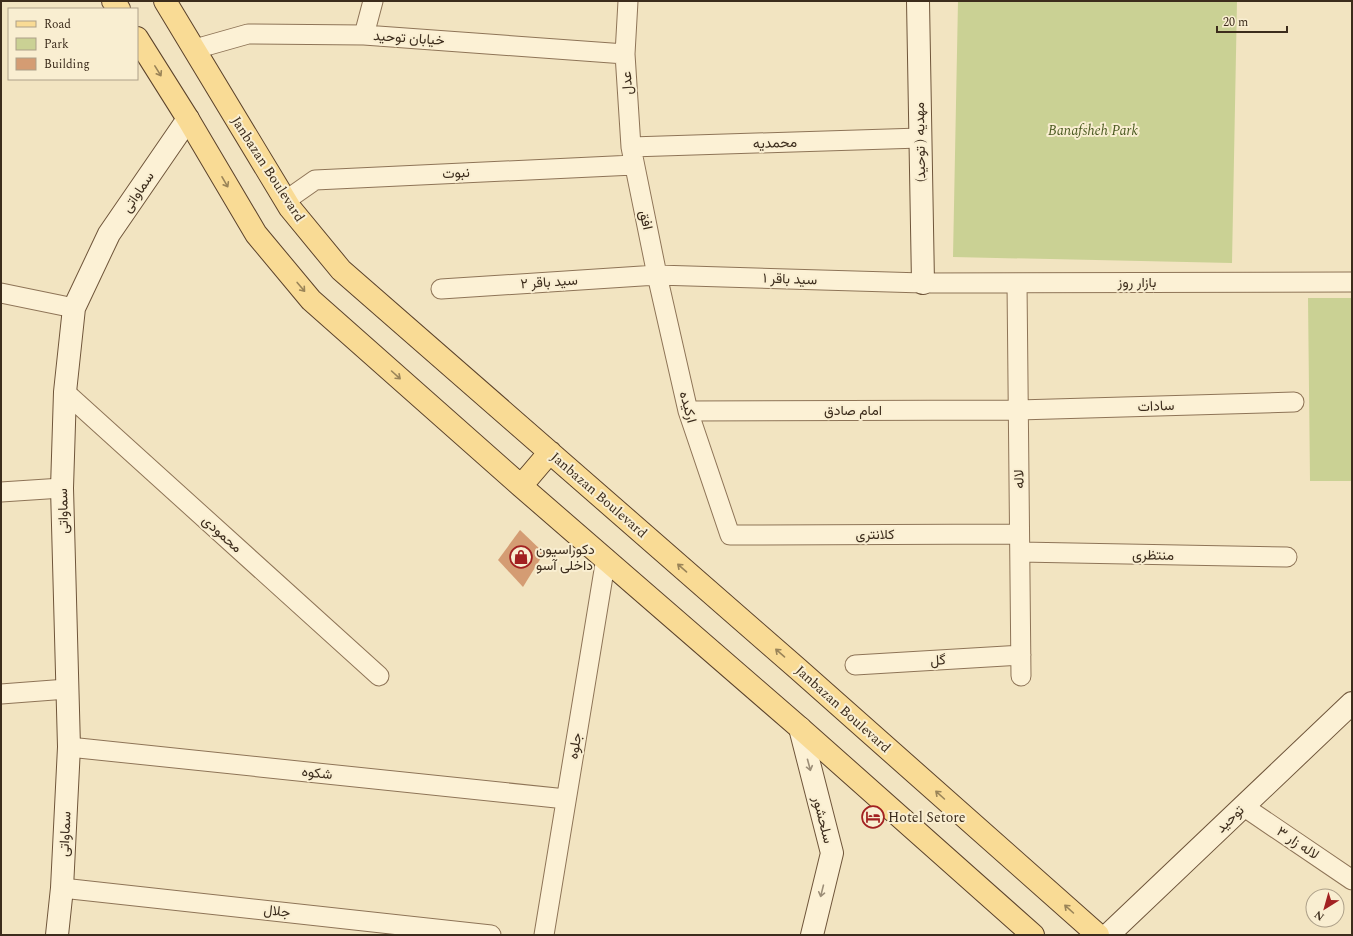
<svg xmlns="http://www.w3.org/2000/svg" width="1353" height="936" font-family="Spectral,Vazirmatn,serif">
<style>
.green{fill:#cad194}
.building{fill:#d49c73}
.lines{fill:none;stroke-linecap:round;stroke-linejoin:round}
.street-casing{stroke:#8e7457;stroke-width:21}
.secondary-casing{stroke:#6f553a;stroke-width:24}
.primary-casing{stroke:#5b422b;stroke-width:24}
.street{stroke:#fcf1d5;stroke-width:19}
.secondary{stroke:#fcf1d5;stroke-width:22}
.primary{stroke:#f9db95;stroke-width:22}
.oneway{stroke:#9a8458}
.oneway2{stroke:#9c8e78}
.labels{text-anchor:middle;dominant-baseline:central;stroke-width:4;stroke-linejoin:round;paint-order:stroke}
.street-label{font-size:14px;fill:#3c2c1c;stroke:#f9eed1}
.park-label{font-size:14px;font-style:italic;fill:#4b5a21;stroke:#f9eed1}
.poi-label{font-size:14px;fill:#3c2c1c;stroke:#f9eed1;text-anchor:start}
</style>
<rect width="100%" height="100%" fill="#f2e4c1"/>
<path class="green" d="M958,1H1237L1232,263L953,257Z
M1308,298H1352V481H1310Z"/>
<path class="building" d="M520,530L544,553L523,587L498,560Z"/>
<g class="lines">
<g class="street-casing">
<path id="street" d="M628,1L625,54L631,147L657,275L688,411L730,535L1019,534
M364,35L373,1
M195,49L248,34L364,35L625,54
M631,147L920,138
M285,201L315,180L634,165
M1017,283L1021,676
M441,289L657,275L923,283L1352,282
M1,293L74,308
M65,392L379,676
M688,411L1018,410L1294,402
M1,492L62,488
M1020,552L1287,557
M855,665L1021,655
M1,694L67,689
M69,747L566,799
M1243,806L1352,880
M62,888L491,935
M544,935L606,558"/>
</g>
<g class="secondary-casing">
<path id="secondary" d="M918,1L923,283
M800,728L832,853L812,935
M57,935L62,888L69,747L62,488L65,392L74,308L109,234L188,119
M1108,935L1352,703"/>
</g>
<g class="primary-casing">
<path id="primary" d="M113,1L119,9
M165,1L290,208L341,270L798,669L1098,935
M137,38L188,119L256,234L311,300L521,486L800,728L1033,935
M521,486L550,452"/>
</g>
<use href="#street" class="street"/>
<use href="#secondary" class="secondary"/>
<use href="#primary" class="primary"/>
</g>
<defs><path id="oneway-shaft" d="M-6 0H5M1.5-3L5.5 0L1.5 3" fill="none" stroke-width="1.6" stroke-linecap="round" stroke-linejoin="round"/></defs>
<g class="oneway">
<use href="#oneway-shaft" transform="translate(158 71) rotate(58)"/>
<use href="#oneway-shaft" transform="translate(225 182) rotate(60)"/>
<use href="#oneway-shaft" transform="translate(301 287) rotate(50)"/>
<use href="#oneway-shaft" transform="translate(396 375) rotate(42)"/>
<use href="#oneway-shaft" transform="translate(682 568) rotate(-139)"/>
<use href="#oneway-shaft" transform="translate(780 653) rotate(-139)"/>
<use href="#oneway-shaft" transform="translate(940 795) rotate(-138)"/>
<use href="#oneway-shaft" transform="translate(1069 909) rotate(-138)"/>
</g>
<g class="oneway2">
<use href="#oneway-shaft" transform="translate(809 765) rotate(75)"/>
<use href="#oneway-shaft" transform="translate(822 891) rotate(104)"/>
</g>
<defs>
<g id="shop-ring" transform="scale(1.15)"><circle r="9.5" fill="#f9eed1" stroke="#a22121" stroke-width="1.5"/><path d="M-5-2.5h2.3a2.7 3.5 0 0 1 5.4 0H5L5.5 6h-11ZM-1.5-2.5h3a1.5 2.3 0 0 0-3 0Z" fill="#a22121"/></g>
<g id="hotel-ring" transform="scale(1.15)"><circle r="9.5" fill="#f9eed1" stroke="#a22121" stroke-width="1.5"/><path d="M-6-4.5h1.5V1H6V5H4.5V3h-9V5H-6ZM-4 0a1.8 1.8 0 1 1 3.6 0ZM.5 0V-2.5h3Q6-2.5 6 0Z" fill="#a22121"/></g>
</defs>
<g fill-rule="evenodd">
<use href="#shop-ring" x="521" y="557"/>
<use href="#hotel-ring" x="873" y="817"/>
</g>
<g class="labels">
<g class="street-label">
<text transform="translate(409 38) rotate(4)">خیابان توحید</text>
<text transform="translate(627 83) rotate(-94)">عدل</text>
<text transform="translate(920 142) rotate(-91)">مهدیه ( توحید)</text>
<text transform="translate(775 143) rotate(-2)">محمدیه</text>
<text transform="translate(268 169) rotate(57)">Janbazan Boulevard</text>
<text transform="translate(456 173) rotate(-3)">نبوت</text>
<text transform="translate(138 192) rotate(-56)">سماواتی</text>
<text transform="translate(646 220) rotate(78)">افق</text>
<text transform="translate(790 279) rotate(2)">سید باقر ۱</text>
<text transform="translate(549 282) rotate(-4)">سید باقر ۲</text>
<text x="1137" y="282">بازار روز</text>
<text transform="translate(1156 406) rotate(-2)">سادات</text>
<text transform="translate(688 407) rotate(75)">ارکیده</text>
<text x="853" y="410">امام صادق</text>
<text transform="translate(1019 479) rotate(-91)">لاله</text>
<text transform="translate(599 495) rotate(41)">Janbazan Boulevard</text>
<text transform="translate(63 511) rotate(-91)">سماواتی</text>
<text transform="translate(222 534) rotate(42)">محمودی</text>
<text x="875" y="534">کلانتری</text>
<text transform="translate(1153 555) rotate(1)">منتظری</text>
<text transform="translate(938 660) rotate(-3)">گل</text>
<text transform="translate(843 709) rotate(42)">Janbazan Boulevard</text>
<text transform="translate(575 746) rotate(-81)">جلوه</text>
<text transform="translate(317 773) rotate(6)">شکوه</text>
<text transform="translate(1230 819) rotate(-44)">توحید</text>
<text transform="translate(823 820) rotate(76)">سلحشور</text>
<text transform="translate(65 834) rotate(-87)">سماواتی</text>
<text transform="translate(1298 843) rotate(34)">لاله زار ۳</text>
<text transform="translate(277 911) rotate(6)">جلال</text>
</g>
<g class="park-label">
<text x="1093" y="130">Banafsheh Park</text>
</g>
<g class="poi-label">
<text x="536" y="549">دکوراسیون<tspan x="536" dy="16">داخلی آسو</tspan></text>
<text x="888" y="817">Hotel Setore</text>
</g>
</g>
<rect width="1353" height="936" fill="none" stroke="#3c2c1c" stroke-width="4"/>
<rect x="8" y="8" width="130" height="72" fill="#f9eed1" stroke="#ada089"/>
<rect x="16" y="21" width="20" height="6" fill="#f9db95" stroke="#ada089"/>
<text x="44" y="28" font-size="12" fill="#3c2c1c">Road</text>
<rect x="16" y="38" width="20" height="12" fill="#cad194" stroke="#ada089"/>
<text x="44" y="48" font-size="12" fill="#3c2c1c">Park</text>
<rect x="16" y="58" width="20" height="12" fill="#d49c73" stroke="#ada089"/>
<text x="44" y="68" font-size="12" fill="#3c2c1c">Building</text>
<g transform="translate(1325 908) rotate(217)"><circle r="19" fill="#f9eed1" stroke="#ada089"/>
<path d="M0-3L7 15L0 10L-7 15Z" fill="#a22121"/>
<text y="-6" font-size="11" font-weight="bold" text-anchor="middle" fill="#3c2c1c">N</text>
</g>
<path d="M1217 26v6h70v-6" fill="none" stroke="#3c2c1c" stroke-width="2"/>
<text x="1223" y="26" font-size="12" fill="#3c2c1c" stroke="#f9eed1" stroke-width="3" paint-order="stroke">20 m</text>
</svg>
